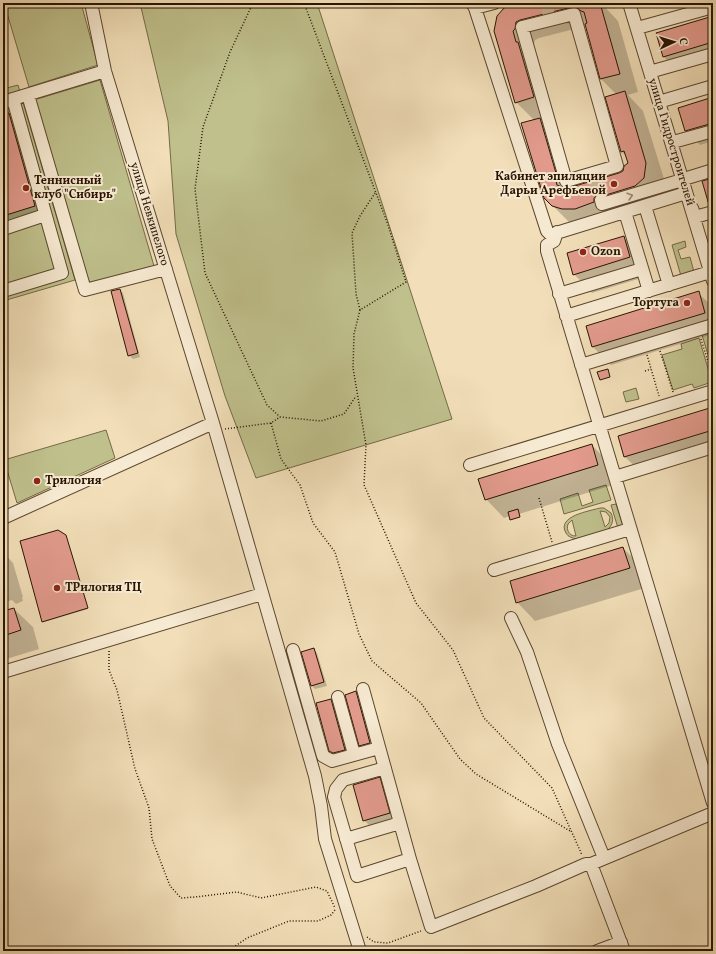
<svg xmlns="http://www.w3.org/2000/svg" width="716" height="954" font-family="Vollkorn,serif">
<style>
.green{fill:#bfc08c;stroke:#746a46;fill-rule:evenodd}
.shadow{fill:#0003;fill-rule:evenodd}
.building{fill:#e39b8d;stroke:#291400}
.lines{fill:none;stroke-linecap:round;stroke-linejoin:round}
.minor-tunnel{stroke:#cab694;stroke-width:12;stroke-dasharray:12 6;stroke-linecap:butt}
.minor-casing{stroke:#5b472e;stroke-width:14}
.path{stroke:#291400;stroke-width:1.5;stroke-dasharray:1 2;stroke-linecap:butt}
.minor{stroke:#f7ead2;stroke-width:12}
.oneway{stroke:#9a8a74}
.poi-dot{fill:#8f2418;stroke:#f7ead2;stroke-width:1.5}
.labels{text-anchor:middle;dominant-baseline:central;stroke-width:4;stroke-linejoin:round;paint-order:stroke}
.street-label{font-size:12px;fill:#291400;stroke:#f7ead2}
.poi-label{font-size:12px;font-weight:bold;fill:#291400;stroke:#f7ead2;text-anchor:start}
</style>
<rect width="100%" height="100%" fill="#f2dfb9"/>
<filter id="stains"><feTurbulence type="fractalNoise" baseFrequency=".005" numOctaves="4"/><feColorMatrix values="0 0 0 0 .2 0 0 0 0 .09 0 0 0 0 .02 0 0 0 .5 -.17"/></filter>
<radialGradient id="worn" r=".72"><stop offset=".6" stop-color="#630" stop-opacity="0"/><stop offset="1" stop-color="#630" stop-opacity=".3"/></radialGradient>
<path class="green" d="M4,3H81L98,65L29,87Z
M140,3H317L452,419L256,478L225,396L176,234L168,121Z
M100,80L154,266L88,285L34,100Z
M18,85L75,280L3,301V89Z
M685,241L686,247L678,250L681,259L690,257L694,272L681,276L672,245Z
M713,332V357L709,358L702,335Z
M699,338L712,382L694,388L692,384L673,390L662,355L682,349L681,344Z
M636,388L639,399L626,402L623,392Z
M106,430L115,458L17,503L4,460Z
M606,485L611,500L564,514L560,499L578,493L582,506L593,502L589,490Z
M616,504L623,526L618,528L611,505Z
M600,508H604L611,513C614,519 613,525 607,530L577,539C572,538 568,537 566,533C556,516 590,511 600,508ZM600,511L606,512L610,517L609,523L605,527ZM572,520L576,536C569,536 566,530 568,524Z"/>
<path class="shadow" d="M515,3H601L618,21L638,92L628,95L643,111L665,182L662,197L572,225L553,206L534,120L516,102L495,31ZM586,26L601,79L617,95L607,98L622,152L627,157L629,163L623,172L620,174L573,188L558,137L540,119L552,115L533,48L535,40L539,38Z
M713,17V61L678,71L664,57Z
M713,98V141L700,145L686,130Z
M9,115L14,119L40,211L3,221V116Z
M623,237L642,256L648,276L592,293L574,274Z
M120,290L123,293L140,357L133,359L129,355Z
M698,293L713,307V334L611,365L593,347Z
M713,408V454L644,475L625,457L619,437Z
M592,445L610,464L616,484L519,514L520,517L511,520L510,516L504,518L486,499Z
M3,521L6,530L3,531Z
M66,536L88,609L44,622H43Z
M623,548L641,566L648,587L535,621L517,602Z
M3,552L13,563L23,597H22L23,601L16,604L12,600L3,603Z
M14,609L33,627L39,649L3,660V612Z
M313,649L317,653L327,686L315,689L312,686Z
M356,692L359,696L373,746L364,749L360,745Z
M330,700L334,703L348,753L334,754L330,750Z
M379,778L384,783L394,818L369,825L364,820Z"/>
<path class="building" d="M513,3H600L620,74L600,79L585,24L587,23L584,12L581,11L576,7H572L520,20L516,22L515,29L513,31L516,42H518L534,97L515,103L494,31L497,16L504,8Z
M713,16V42L663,57L656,33Z
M625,91L646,163L644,178L635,186L606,195L603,193H599L594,198V202L575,209H562L552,206L544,198L521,123L540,118L556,173H554L557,185L564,188H568L619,173L623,171L624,166L628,163L624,151L621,152L605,97Z
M713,97V123L685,131L678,108Z
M9,113L35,206L3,216V115Z
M713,178V205H709L702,181Z
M624,236L630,257L573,275L567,253Z
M120,289L138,353L128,356L111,291Z
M699,291L705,313L592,347L586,326Z
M608,369L610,377L600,380L597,372Z
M713,407V430L624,457L618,436Z
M592,444L598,465L485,500L478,479Z
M518,509L520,517L510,520L508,512Z
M58,530L66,535L88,608L42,622L20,541Z
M623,547L630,568L516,603L510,581Z
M14,608L21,630L3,636V611Z
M314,648L324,682L311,686L301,652Z
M356,691L370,743L359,746L345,695Z
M331,699L345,750L333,753L329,751L316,703Z
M380,777L390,813L363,821L353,785Z"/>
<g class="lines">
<path class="minor-tunnel" d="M546,3L549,16
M594,179L601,200"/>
<g class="minor-casing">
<path id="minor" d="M91,3L105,71L213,423L315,776L321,806L325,839L360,951
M472,3L475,8L547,231L550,234H553L686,193
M629,3L713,281
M475,8L494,3
M574,14L617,166L566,181L522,27Z
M641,27L713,7
M653,71L713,54
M28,95L85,290L166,269
M662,101L713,86
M3,102L105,71
M673,142L713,131
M684,179L713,170
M601,200L602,204L682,180
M645,206L669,285
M692,208L695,217L713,212
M625,212L649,291
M3,229L45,215
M557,232L554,241L547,245V251L713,803
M3,291L62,273L13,99
M559,294L642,269
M566,316L710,272
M581,365L713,325
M470,465L713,391
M615,477L713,447
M3,518L213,423
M494,570L630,529
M511,618L527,652L558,744L604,858
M293,650L323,756L332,761L379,748
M3,672L262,594
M363,689L410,859
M338,697L354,754
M385,768L343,780L336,789L334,797L357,876L410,859L431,927L536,886L586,864H591
M346,839L400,823
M597,951L621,942
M624,951L591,864L713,813"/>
</g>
<path class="path" d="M253,3L230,52L203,127L195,189L205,273L267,405L280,417
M304,3L387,222L406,282L360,310L354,334L353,368L366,445L364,485L416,603L453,650L484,718L552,788L582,855
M360,310L356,294L352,233L360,216L375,193
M701,339L713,378
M660,351L673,392
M647,355L659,396
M645,371L651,369
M271,423L281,459L300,485L313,523L335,552L359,634L372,661L421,703L460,759L476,774L570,831
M225,429L271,423L280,417L321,421L344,414L356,396
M539,498L552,542
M109,651V670L117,690L135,769L149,808L152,839L170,886L181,898L195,897L237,892L261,898L316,887L327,891L335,908
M367,937L374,942L388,943L421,931
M228,951L247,938L289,921H318L331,915L335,910"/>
<use href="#minor" class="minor"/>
</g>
<defs><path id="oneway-chevron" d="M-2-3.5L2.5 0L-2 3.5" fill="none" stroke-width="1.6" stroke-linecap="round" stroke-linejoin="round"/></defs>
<use class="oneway" href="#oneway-chevron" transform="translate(630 196) rotate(-16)"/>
<g class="poi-dot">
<circle cx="614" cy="184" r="4"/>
<circle cx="26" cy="188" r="4"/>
<circle cx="583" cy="252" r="4"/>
<circle cx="687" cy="303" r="4"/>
<circle cx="37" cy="481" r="4"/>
<circle cx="57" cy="588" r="4"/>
</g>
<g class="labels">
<g class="street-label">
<text transform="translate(671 142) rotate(73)">улица Гидростроителей</text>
<text transform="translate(149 214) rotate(73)">улица Невкипелого</text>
</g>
<g class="poi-label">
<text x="606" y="177" text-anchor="end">Кабинет эпиляции<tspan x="606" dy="14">Дарьи Арефьевой</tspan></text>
<text x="34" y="181">Теннисный<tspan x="34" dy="14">клуб "Сибирь"</tspan></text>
<text x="591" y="252">Ozon</text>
<text x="679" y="303" text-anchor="end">Тортуга</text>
<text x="45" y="481">Трилогия</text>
<text x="65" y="588">ТРилогия ТЦ</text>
</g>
</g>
<rect width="716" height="954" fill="none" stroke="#f2dfb9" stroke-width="16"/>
<rect x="4" y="4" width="708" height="946" fill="none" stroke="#291400" stroke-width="2"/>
<rect x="8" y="8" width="700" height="938" fill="none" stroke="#291400"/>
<g transform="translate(674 42) rotate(86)" stroke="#f7ead2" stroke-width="3" paint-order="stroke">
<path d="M0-3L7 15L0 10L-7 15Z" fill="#291400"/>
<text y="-6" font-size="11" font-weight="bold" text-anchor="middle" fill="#291400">С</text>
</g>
<rect width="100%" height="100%" filter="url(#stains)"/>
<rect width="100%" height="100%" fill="url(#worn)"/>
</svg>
